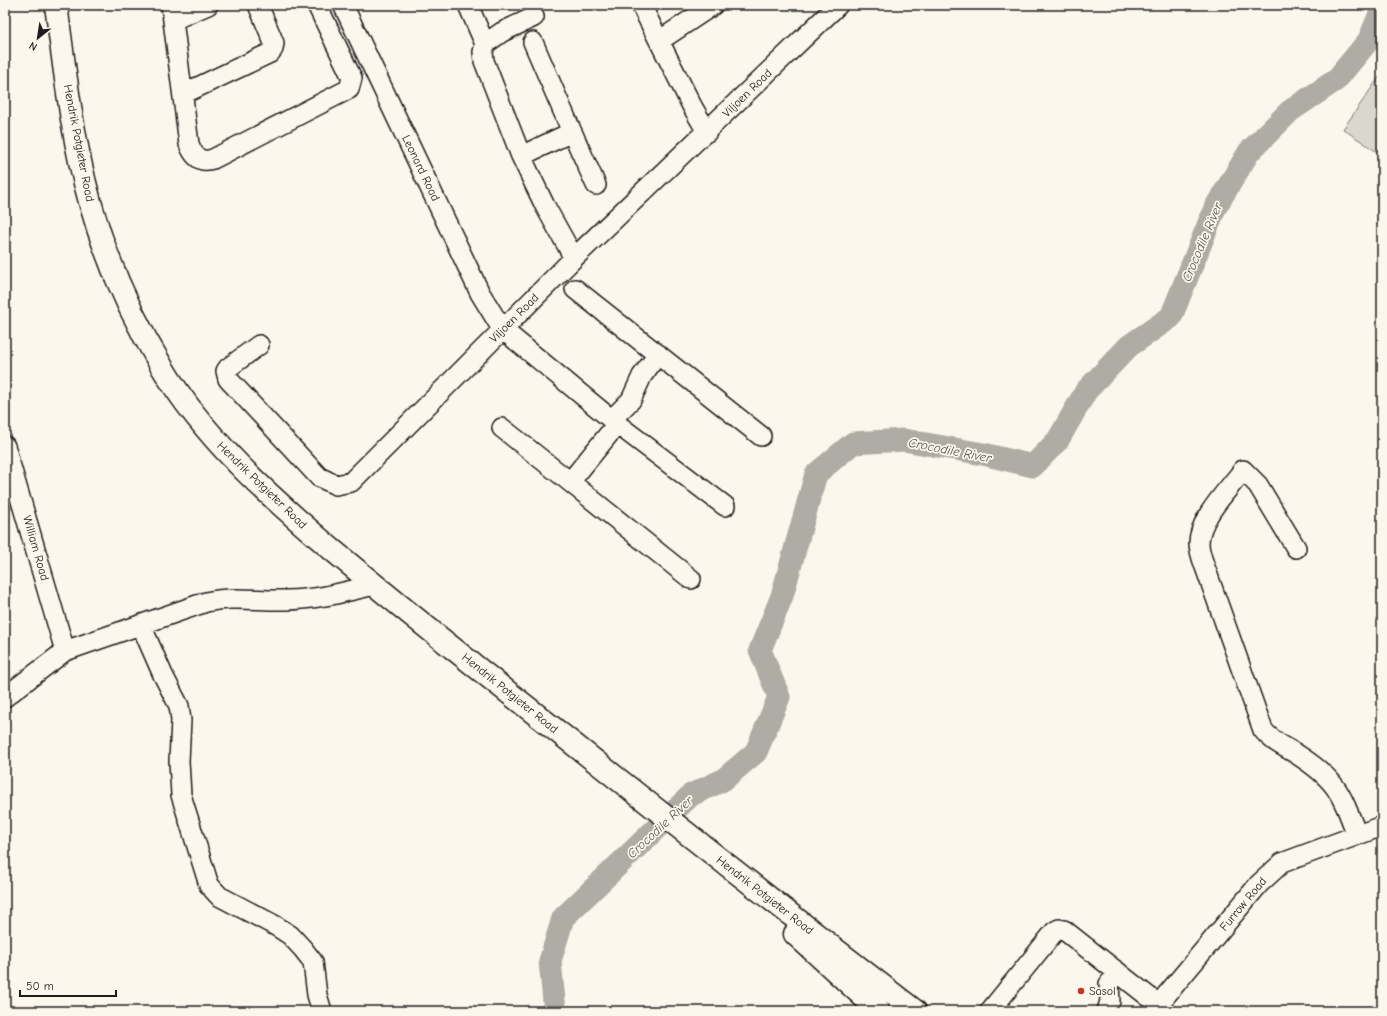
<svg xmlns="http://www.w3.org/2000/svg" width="1387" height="1016" font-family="'Comic Neue',sans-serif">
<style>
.green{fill:#dad7ce;stroke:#7b7a75}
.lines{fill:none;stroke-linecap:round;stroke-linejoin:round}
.river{stroke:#afaca5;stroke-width:23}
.minor-casing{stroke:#1c1c1c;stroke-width:22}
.major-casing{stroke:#1c1c1c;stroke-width:25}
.minor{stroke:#fbf7ec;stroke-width:19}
.major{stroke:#fbf7ec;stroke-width:22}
.poi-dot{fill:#c8321e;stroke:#fbf7ec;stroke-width:1.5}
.labels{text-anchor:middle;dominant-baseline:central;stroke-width:3.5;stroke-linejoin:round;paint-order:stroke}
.street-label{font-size:12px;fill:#1c1c1c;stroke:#fbf7ec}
.poi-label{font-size:12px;fill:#1c1c1c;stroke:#fbf7ec;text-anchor:start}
.water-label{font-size:13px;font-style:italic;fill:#575653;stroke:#fbf7ec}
</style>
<rect width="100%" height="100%" fill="#fbf7ec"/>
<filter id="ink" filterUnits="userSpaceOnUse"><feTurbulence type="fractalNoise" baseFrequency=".025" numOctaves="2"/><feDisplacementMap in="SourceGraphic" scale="8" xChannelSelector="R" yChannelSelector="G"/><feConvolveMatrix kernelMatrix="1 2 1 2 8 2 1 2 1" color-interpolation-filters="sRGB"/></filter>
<g filter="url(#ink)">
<path class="green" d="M1382,73V148L1377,152L1343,129Z"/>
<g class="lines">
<path class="river" d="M555,1011L550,961L563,918L691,795L723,780L756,752L779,697L760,650L782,596L816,474L853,443L904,440L983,454L1033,466L1058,440L1086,391L1129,346L1171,317L1215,208L1249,152L1290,111L1336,80L1369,40L1382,9"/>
<g class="minor-casing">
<path id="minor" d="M171,5L189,144C194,157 200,163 213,159L349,89L352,78L317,5
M343,5L480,293L502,329L617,424L725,506
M468,5L485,44
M641,5L692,106L707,132
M534,17L502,32L485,44L483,52L484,61L521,156L545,206L574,258
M173,20L208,5
M659,41L713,5
M533,42L572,132
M183,94L270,53L273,49L274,43L258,5
M521,156L572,132L596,185
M575,289L761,436
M259,345L228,368L226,371L228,379L319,477L336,485L351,482L574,258L838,5
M612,419L631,400L642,376L658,354
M502,428L570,482L617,424
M5,446L65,651
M570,482L691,579
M1296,548L1258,485L1243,470C1229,489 1199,518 1199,543C1199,551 1202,559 1205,567L1263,730C1272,742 1286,747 1298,755C1337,780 1341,793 1357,835
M141,625L163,675L179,706L181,720L179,761L181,795L209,885L219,896L276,926L290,935L303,949L313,962L317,995L322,1011
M5,697L65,651L206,602C233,596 259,601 286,600C316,600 345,592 374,585
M990,1011L1055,931L1059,929L1064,930L1158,1004
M1107,1011L1110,1001L1109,984L1118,972
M1153,1011L1259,884L1282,863L1382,826"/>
</g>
<g class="major-casing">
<path id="major" d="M56,5C65,71 72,138 90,202C106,259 131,316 162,367C204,438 268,495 330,548C378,588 426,627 475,666C621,782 767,897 915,1011
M795,934L879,1011"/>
</g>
<use href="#minor" class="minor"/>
<use href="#major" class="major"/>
</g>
</g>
<circle class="poi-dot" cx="1081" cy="991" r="4"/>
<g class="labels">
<g class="street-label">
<text transform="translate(747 93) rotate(-44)">Viljoen Road</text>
<text transform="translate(79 143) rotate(79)">Hendrik Potgieter Road</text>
<text transform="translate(421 168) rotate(64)">Leonard Road</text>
<text transform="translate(514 318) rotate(-45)">Viljoen Road</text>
<text transform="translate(262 485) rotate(44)">Hendrik Potgieter Road</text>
<text transform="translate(36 548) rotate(74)">William Road</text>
<text transform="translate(510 693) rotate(39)">Hendrik Potgieter Road</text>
<text transform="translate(765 895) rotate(38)">Hendrik Potgieter Road</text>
<text transform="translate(1243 904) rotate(-50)">Furrow Road</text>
</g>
<g class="poi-label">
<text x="1089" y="991">Sasol</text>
</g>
<g class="water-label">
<text transform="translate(1202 242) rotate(-67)">Crocodile River</text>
<text transform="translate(950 450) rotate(11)">Crocodile River</text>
<text transform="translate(660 827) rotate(-43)">Crocodile River</text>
</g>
</g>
<rect width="1387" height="1016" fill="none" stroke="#fbf7ec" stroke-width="20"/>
<rect x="10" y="10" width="1367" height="996" fill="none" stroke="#1c1c1c" stroke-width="1.5" filter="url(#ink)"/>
<g transform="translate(38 38) rotate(210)" stroke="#fbf7ec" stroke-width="3" paint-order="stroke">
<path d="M0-3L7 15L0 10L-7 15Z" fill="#1c1c1c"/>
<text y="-6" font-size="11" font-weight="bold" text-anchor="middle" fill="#1c1c1c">N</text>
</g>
<path d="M20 990v6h96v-6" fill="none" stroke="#1c1c1c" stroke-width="2"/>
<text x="26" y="990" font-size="12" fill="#1c1c1c" stroke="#fbf7ec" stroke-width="3" paint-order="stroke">50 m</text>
</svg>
